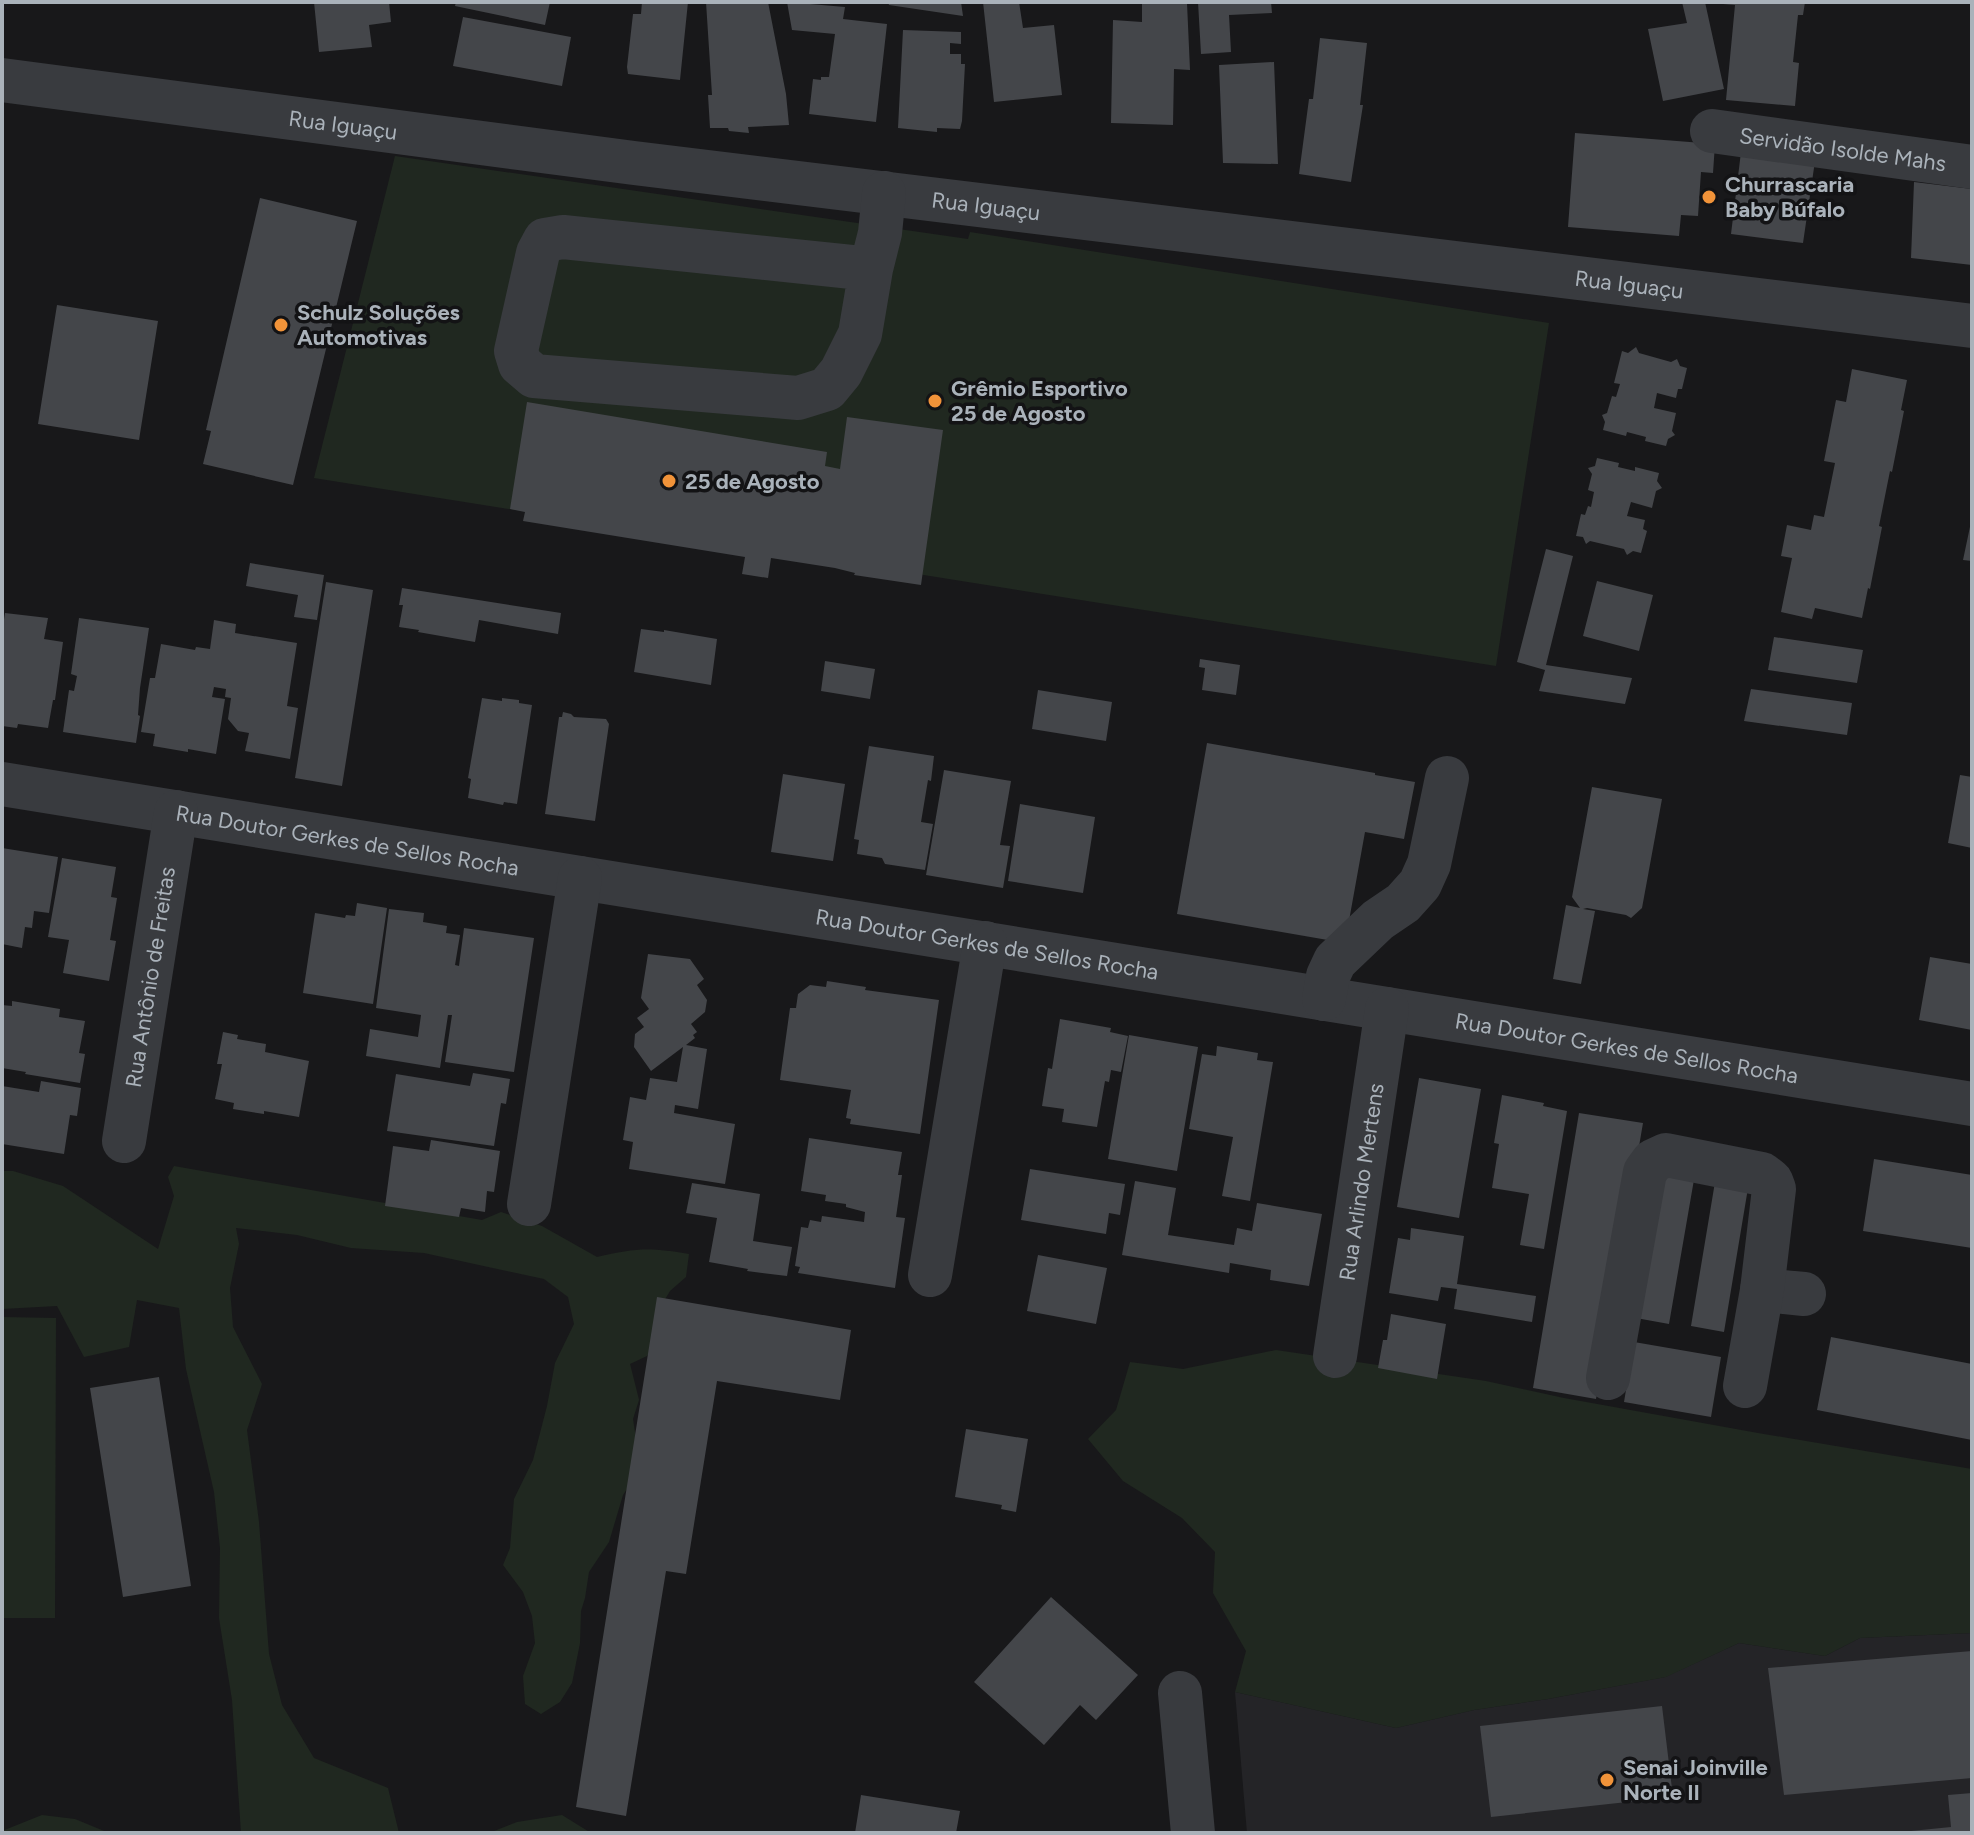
<svg xmlns="http://www.w3.org/2000/svg" width="1974" height="1835" font-family="Figtree,sans-serif">
<style>
.built{fill:#242427}
.green{fill:#202820}
.building{fill:#44464a}
.lines{fill:none;stroke-linecap:round;stroke-linejoin:round}
.minor{stroke:#393b3f;stroke-width:44}
.poi-dot{fill:#f19339;stroke:#131315;stroke-width:3}
.labels{text-anchor:middle;dominant-baseline:central;stroke-width:7;stroke-linejoin:round;paint-order:stroke}
.street-label{font-size:22px;fill:#aab2ba;stroke:#131315}
.poi-label{font-size:22px;font-weight:bold;fill:#aab2ba;stroke:#131315;text-anchor:start}
</style>
<rect width="100%" height="100%" fill="#18181a"/>
<path class="built" d="M1972,1633V1833H1247L1235,1692L1396,1728L1474,1710L1548,1699L1665,1677L1739,1643L1825,1656L1860,1638Z"/>
<path class="green" d="M395,156L968,239L970,232L1549,323L1496,666L314,478Z
M174,1166L482,1220L501,1212L542,1226L597,1257C634,1248 651,1247 689,1254L686,1277L670,1291L658,1311L659,1336L647,1356L630,1364L639,1400L633,1419L636,1439V1475L623,1495L609,1542L589,1572L585,1598L581,1611L580,1643L572,1683L560,1702L541,1714L525,1704L523,1676L535,1643L532,1616L523,1592L503,1565L510,1548L514,1499L533,1460L547,1406L555,1363L574,1324L568,1297L544,1279L424,1253L351,1248L297,1235L236,1228L239,1244L230,1288L233,1327L262,1384L247,1430L259,1522L269,1654L282,1705L314,1758L388,1788L399,1833H241L232,1700L219,1618L220,1548L214,1492L186,1369L179,1308L137,1300L129,1347L84,1357L57,1306L2,1309V1171H13L63,1186L158,1249L174,1196L168,1177Z
M2,1317L56,1318L55,1618H2Z
M1276,1350L1486,1381L1564,1398L1758,1433L1972,1469V1633L1860,1638L1825,1656L1739,1643L1666,1677L1548,1699L1474,1710L1396,1728L1235,1692L1246,1651L1213,1593L1215,1552L1182,1518L1123,1481L1088,1439L1116,1410L1130,1362L1183,1369Z
M42,1815L75,1819L109,1833H2V1831Z
M562,1815L591,1833H489L517,1822Z"/>
<path class="building" d="M314,2H389L391,22L369,25L372,47L319,52Z
M456,2H550L545,25L455,6Z
M642,2H688L680,80L628,74L627,67L633,14H641Z
M706,2H768L786,94L789,125L748,127L749,133L729,131L728,128H710L708,95H712Z
M787,2L845,7L843,19L887,24L876,122L809,114L813,79L821,80V77H829L835,34L792,30Z
M888,2H961L963,16L889,5Z
M983,2H1019L1023,28L1054,25L1062,95L994,102Z
M1142,2L1187,3L1190,70L1174,69L1173,125L1111,123L1113,20L1142,22Z
M1198,2H1271L1272,13L1229,15L1231,52L1201,54Z
M1682,2H1705L1724,89L1663,101L1648,29L1687,23Z
M1723,2H1805L1803,15H1798L1793,62L1799,63L1795,106L1726,100L1735,5L1723,4Z
M463,17L571,37L562,86L453,66Z
M903,30L961,32V44L950,43V54H961V64H965L962,121L960,129L937,128V132L898,128Z
M1320,38L1367,43L1360,105H1363L1351,182L1299,174L1309,99H1313Z
M1274,62L1278,164L1223,163L1219,65Z
M1575,133L1715,144L1713,173L1701,172L1698,216L1681,215L1679,236L1568,227Z
M1741,152L1815,161L1803,243L1731,234Z
M1914,182L1972,189V265L1911,258Z
M260,198L357,221L293,485L203,464L211,431L206,430Z
M57,305L158,321L139,440L38,424Z
M1636,347L1639,353L1671,362L1677,359L1680,366L1687,368L1682,389H1678L1676,398L1657,393L1654,408L1676,413L1672,431L1675,435L1668,439L1666,446L1645,441L1646,437L1627,432L1626,436L1603,430L1605,422L1602,415L1607,413L1612,396L1616,397L1620,384L1614,383L1622,351L1628,353Z
M1852,369L1907,380L1901,410L1904,411L1892,472L1890,471L1879,526L1882,527L1870,589L1868,588L1862,618L1815,608L1812,619L1781,612L1792,558L1781,556L1787,525L1811,530L1814,515L1824,517L1835,463L1824,461L1836,400L1846,402Z
M527,402L827,452L825,466L840,469L847,417L943,430L921,585L854,575L855,573L835,568L771,558L768,578L742,574L745,557L523,521L525,512L510,509Z
M1597,458L1619,463L1618,467L1635,471V467L1659,473L1657,481L1662,488L1656,491L1652,508L1631,502L1627,516L1645,520L1643,529L1647,531L1641,553L1633,551L1627,555L1624,549L1590,541L1586,544L1583,537L1576,536L1581,514L1585,515L1588,506L1591,507L1594,492L1588,490L1592,474L1588,468L1595,466Z
M1971,522H1972V561L1963,560Z
M1546,549L1573,556L1546,665L1632,678L1625,704L1539,691L1545,670L1517,662Z
M250,563L324,575L317,620L294,617L298,595L246,586Z
M1597,581L1653,595L1639,651L1583,636Z
M326,582L373,590L342,786L295,778Z
M402,588L561,613L558,634L479,620L475,642L418,632L419,630L399,627L403,605H399Z
M5,613L48,618L44,639L63,642L55,700H53L48,728L18,724L17,728L2,726V632Z
M79,618L149,628L140,688L138,715L140,716L136,743L63,732L69,690L74,691L77,676L71,674Z
M214,620L236,624L235,633L297,643L287,706L298,708L290,759L245,751L249,733L238,731L228,719L231,698L225,697L226,689L214,687L212,697L225,699L216,754L188,749V752L153,746L155,734L141,732L150,678H155L161,644L195,650L196,647L210,649Z
M641,629L664,632V630L717,639L711,685L634,672Z
M1774,637L1863,650L1857,683L1768,670Z
M1200,659L1240,665L1236,695L1202,690L1205,668L1199,667Z
M825,661L875,669L870,699L821,691Z
M1751,689L1852,703L1847,735L1744,721Z
M1038,690L1112,702L1106,741L1032,729Z
M482,698L502,701V698L519,700V703L532,705L517,804L504,802L503,805L468,798L471,779L468,778Z
M563,712L571,714L574,717L606,719L609,724L595,821L545,814L559,717H562Z
M1207,743L1375,773V775L1415,782L1404,839L1365,832L1345,943L1177,914Z
M869,746L934,756L931,781L928,780L921,822L933,824L925,870L885,864L882,858L857,854L859,840L854,839Z
M944,770L1011,781L1000,845L1010,846L1003,888L926,875Z
M783,774L845,784L833,861L771,852Z
M1960,775L1972,777V848L1948,843Z
M1592,787L1662,799L1642,908L1631,918L1626,915L1587,908L1583,909L1595,911L1581,984L1553,979L1566,905L1580,908L1572,897Z
M1020,804L1095,817L1083,893L1008,881Z
M2,848L58,857L49,913L34,911L32,928L25,927L22,948L2,944Z
M62,858L116,867L111,897L117,898L110,940L116,941L109,981L63,973L69,940L48,937Z
M357,903L387,908L373,1004L303,993L315,913L345,918L346,915L355,916Z
M389,909L424,913L423,922L447,926L446,933L460,935L455,965L459,966L464,928L534,938L514,1072L445,1062L452,1015H448L440,1068L366,1056L370,1029L418,1037L421,1015L376,1008Z
M648,954L690,959L704,979L697,985L707,1000L705,1012L691,1024L697,1032L693,1035L695,1038L686,1045L707,1049L698,1109L675,1105L674,1113L735,1124L725,1184L629,1169L633,1142L623,1140L630,1097L646,1100L650,1078L677,1082L683,1047L651,1071L634,1047L635,1034L644,1027L637,1018L649,1009L641,998Z
M1930,957L1972,964V1030L1919,1020Z
M827,981L866,987L865,990L939,1000L920,1134L850,1124L851,1119L846,1118L851,1090L780,1080L790,1008H796L798,994L810,985L826,987Z
M12,1001L60,1009L59,1017L85,1021L79,1053L85,1054L80,1083L25,1074L26,1072L2,1068V1005L12,1006Z
M1060,1019L1111,1028L1110,1032L1128,1036L1121,1072L1111,1070L1109,1082L1105,1081L1097,1127L1062,1122L1064,1109L1042,1106L1048,1068L1052,1069Z
M223,1032L238,1035L237,1039L266,1044L265,1052L309,1061L299,1117L264,1111V1114L233,1109L234,1103L215,1099L222,1064H217Z
M1129,1035L1198,1047L1177,1171L1108,1159Z
M1217,1046L1258,1053L1257,1060L1273,1062L1250,1201L1222,1196L1233,1137L1189,1129L1202,1054L1216,1056Z
M473,1073L510,1079L506,1104L501,1103L494,1146L387,1131L396,1074L470,1086Z
M1419,1078L1481,1089L1459,1218L1397,1207Z
M41,1081L81,1088L77,1116L70,1115L64,1154L2,1144V1086L39,1092Z
M1502,1095L1544,1103L1543,1106L1567,1111L1544,1249L1520,1245L1529,1194L1492,1188L1499,1144L1494,1143Z
M1579,1113L1643,1123L1596,1399L1533,1388Z
M809,1138L902,1152L898,1175H902L896,1217L905,1218L895,1288L798,1273L800,1267L795,1266L801,1227L808,1228L810,1220L821,1222L822,1216L864,1222L865,1212L846,1207V1204L825,1201L826,1195L801,1191Z
M431,1140L500,1151L494,1192L487,1191L485,1212L461,1208L459,1217L385,1206L393,1146L429,1151Z
M1874,1159L1972,1175V1248L1863,1231Z
M1663,1162L1696,1168L1669,1324L1636,1318Z
M1030,1169L1125,1184L1120,1215L1109,1213L1106,1234L1021,1220Z
M1717,1170L1750,1176L1724,1332L1691,1326Z
M1135,1181L1176,1188L1168,1235L1234,1245L1237,1228L1252,1231L1257,1203L1322,1214L1309,1286L1270,1280L1271,1270L1230,1263L1229,1273L1122,1255Z
M692,1183L760,1194L753,1241L792,1247L787,1276L747,1271L748,1269L709,1262L717,1218L686,1213Z
M1411,1228L1464,1236L1457,1284L1536,1296L1532,1322L1454,1309L1457,1289L1441,1287L1438,1301L1389,1293L1398,1238L1410,1240Z
M1038,1255L1107,1268L1096,1324L1027,1311Z
M657,1297L851,1330L840,1400L717,1381L686,1574L666,1571L626,1816L576,1807Z
M1391,1314L1446,1324L1437,1379L1378,1368L1383,1340H1387Z
M1831,1337L1972,1364V1440L1817,1410Z
M1634,1342L1721,1357L1711,1417L1624,1402Z
M159,1377L191,1586L123,1597L90,1388Z
M966,1429L1028,1439L1016,1512L1001,1509L1002,1505L955,1497Z
M1051,1597L1138,1675L1096,1720L1080,1705L1044,1745L974,1682Z
M1972,1651V1778L1784,1795L1768,1668Z
M1662,1706L1673,1797L1491,1817L1480,1726Z
M1972,1793V1833H1911V1831L1951,1827L1948,1795Z
M861,1795L960,1811L956,1833H855Z"/>
<g class="lines">
<g class="minor">
<path id="s1" d="M2,80L634,163L1972,326"/>
<path id="s2" d="M1712,131L1972,167"/>
<path d="M871,269L563,237L545,240L538,253L516,351L520,364L534,376L798,398L827,389L841,372L860,334L871,269L880,233L884,193"/>
<path id="s3" d="M2,784L1972,1104"/>
<path d="M1324,999L1328,976L1335,961L1378,920L1403,903L1420,884L1429,864L1447,778"/>
<path id="s4" d="M124,1141L176,812"/>
<path d="M529,1204L580,878"/>
<path d="M930,1275L985,943"/>
<path d="M1762,1290L1804,1294"/>
<path id="s5" d="M1335,1356L1387,1009"/>
<path d="M1608,1378L1645,1172L1653,1161L1666,1155L1762,1174L1771,1181L1774,1189L1762,1290L1745,1386"/>
<path d="M1180,1693L1193,1833"/>
</g>
</g>
<g class="poi-dot">
<circle cx="1709" cy="197" r="8"/>
<circle cx="281" cy="325" r="8"/>
<circle cx="935" cy="401" r="8"/>
<circle cx="669" cy="481" r="8"/>
<circle cx="1607" cy="1780" r="8"/>
</g>
<g class="labels">
<g class="street-label">
<text stroke="none"><textPath href="#s1" startOffset="344">Rua Iguaçu</textPath></text>
<text stroke="none"><textPath href="#s2" startOffset="132">Servidão Isolde Mahs</textPath></text>
<text stroke="none"><textPath href="#s1" startOffset="992">Rua Iguaçu</textPath></text>
<text stroke="none"><textPath href="#s1" startOffset="1640">Rua Iguaçu</textPath></text>
<text stroke="none"><textPath href="#s3" startOffset="350">Rua Doutor Gerkes de Sellos Rocha</textPath></text>
<text stroke="none"><textPath href="#s3" startOffset="998">Rua Doutor Gerkes de Sellos Rocha</textPath></text>
<text stroke="none"><textPath href="#s4" startOffset="166">Rua Antônio de Freitas</textPath></text>
<text stroke="none"><textPath href="#s3" startOffset="1646">Rua Doutor Gerkes de Sellos Rocha</textPath></text>
<text stroke="none"><textPath href="#s5" startOffset="176">Rua Arlindo Mertens</textPath></text>
</g>
<g class="poi-label">
<text x="1725" y="184">Churrascaria<tspan x="1725" dy="25">Baby Búfalo</tspan></text>
<text x="297" y="312">Schulz Soluções<tspan x="297" dy="25">Automotivas</tspan></text>
<text x="951" y="388">Grêmio Esportivo<tspan x="951" dy="25">25 de Agosto</tspan></text>
<text x="685" y="481">25 de Agosto</text>
<text x="1623" y="1767">Senai Joinville<tspan x="1623" dy="25">Norte II</tspan></text>
</g>
</g>
<rect width="1974" height="1835" fill="none" stroke="#aab2ba" stroke-width="8"/>
</svg>
